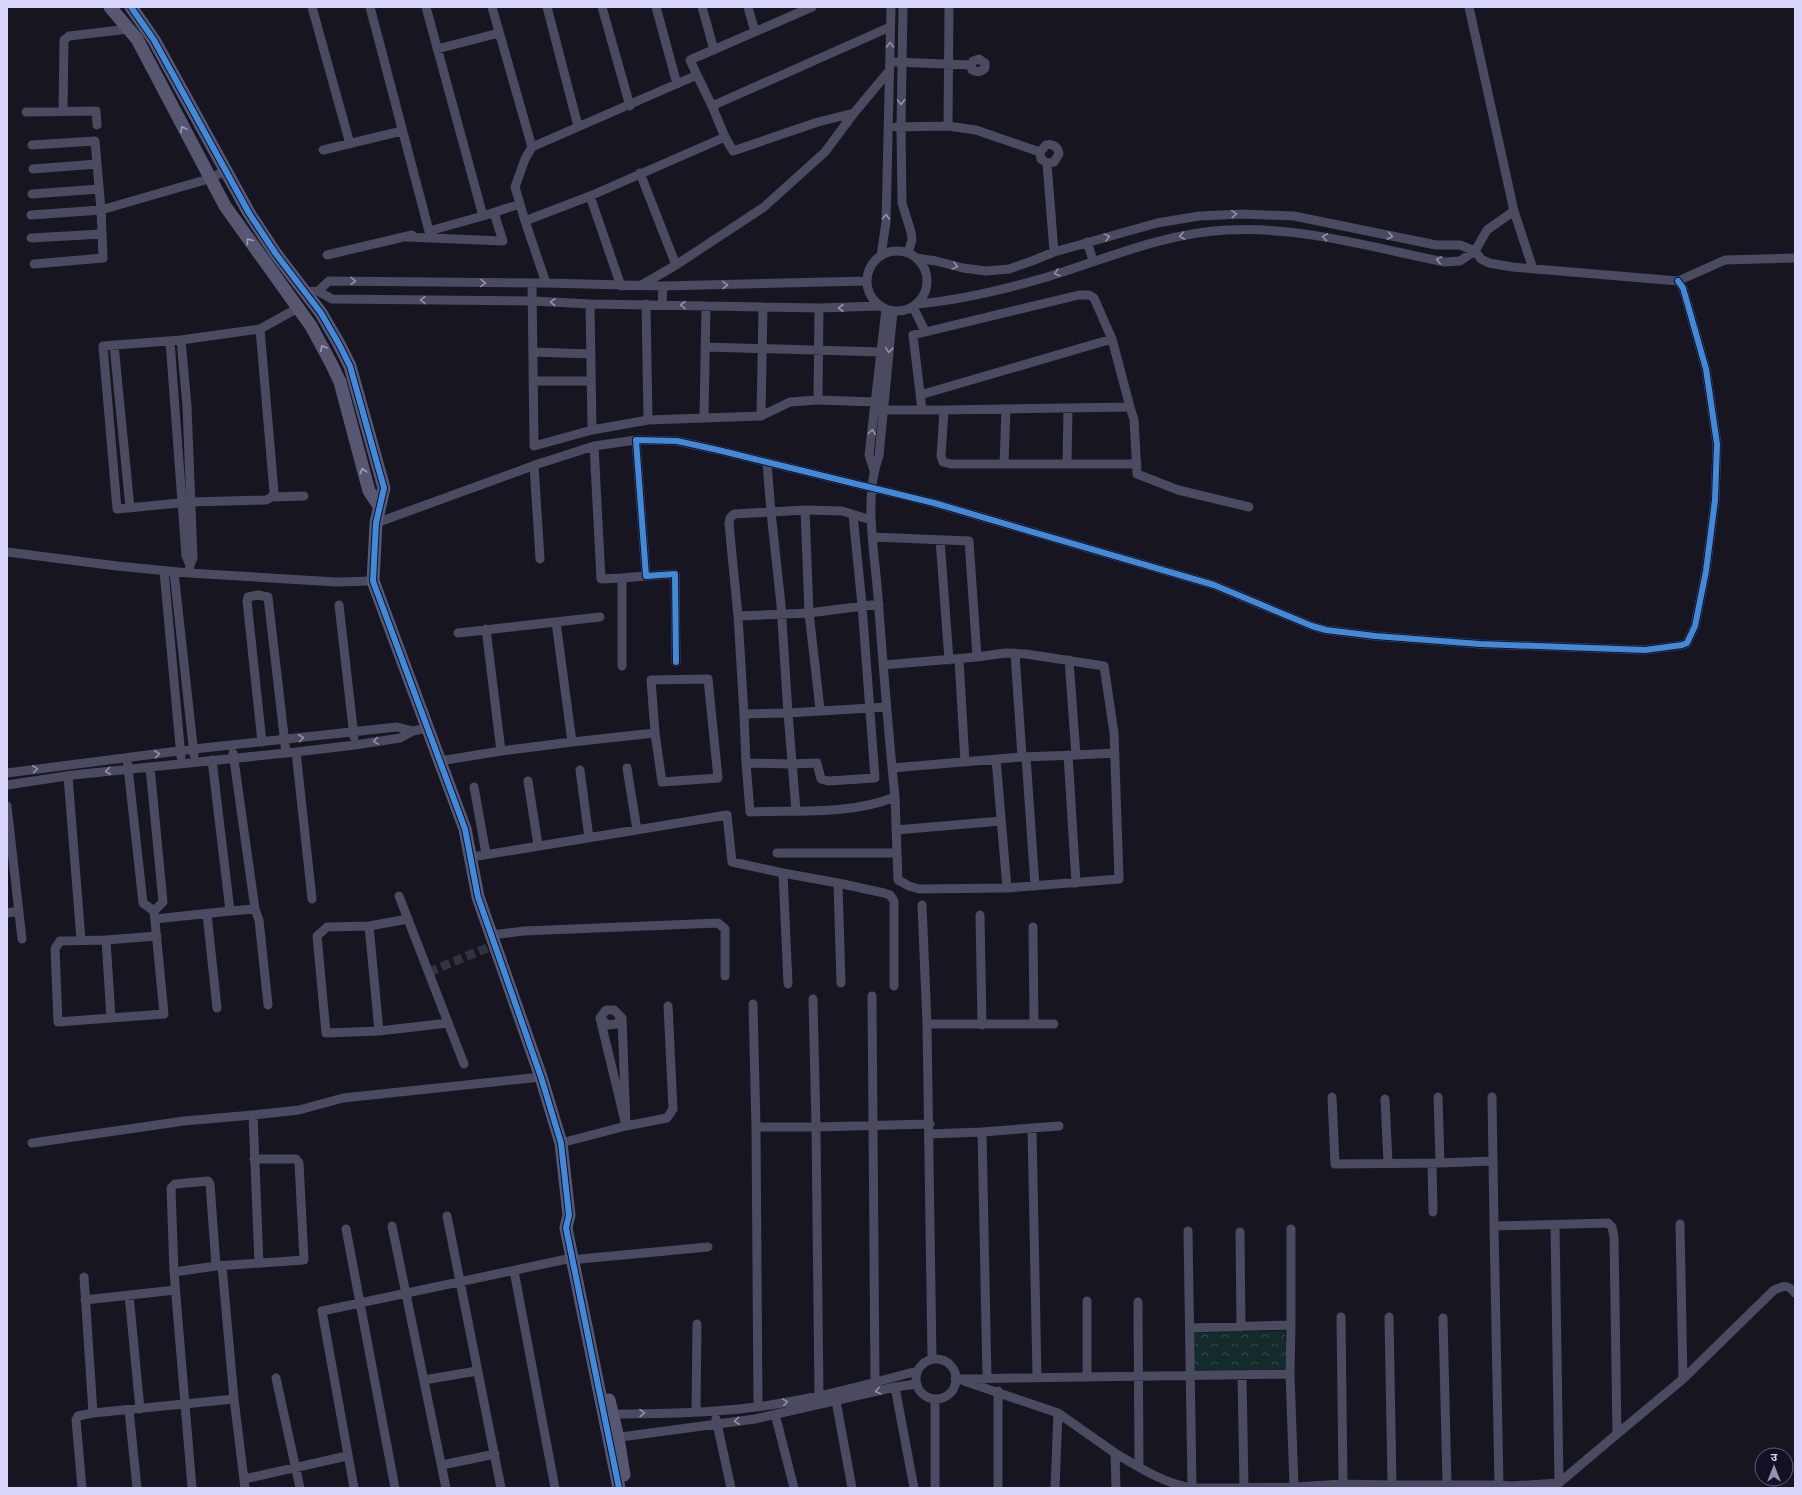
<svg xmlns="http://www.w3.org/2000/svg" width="1802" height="1495" font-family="'Alegreya Sans','Noto Sans Devanagari',sans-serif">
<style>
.park{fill:url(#park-crowns)}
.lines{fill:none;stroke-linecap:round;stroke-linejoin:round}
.street-tunnel{stroke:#333241;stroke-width:9;stroke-dasharray:9 4.5;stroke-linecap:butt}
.street{stroke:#4a4a60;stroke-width:9}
.secondary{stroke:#575772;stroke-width:13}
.cycleway-casing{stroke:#131025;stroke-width:8}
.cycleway{stroke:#408adc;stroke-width:6}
.oneway{stroke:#9290ae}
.oneway2{stroke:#9e9dbe}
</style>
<defs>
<pattern id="park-crowns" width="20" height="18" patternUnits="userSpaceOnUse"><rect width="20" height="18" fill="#132b2b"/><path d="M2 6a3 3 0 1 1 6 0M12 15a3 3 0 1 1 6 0" fill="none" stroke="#35494b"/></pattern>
</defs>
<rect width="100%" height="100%" fill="#161520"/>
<path class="park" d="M1285,1331L1287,1369L1194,1371V1333Z"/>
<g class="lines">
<path class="street-tunnel" d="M429,972L494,945"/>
<path class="street" d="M312,7L350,144
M370,7L429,231L483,216
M426,7L483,216L520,204
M492,7L532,147
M547,7L578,126
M602,7L630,106
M656,7L677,84
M702,7L714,50
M748,7L755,32
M903,7L901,127L902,203L911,232L912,240L908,253
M1469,7L1514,211L1533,269
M437,49L499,33
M895,62L971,65L973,61L979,59L985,63V68C981,72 977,73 972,70L971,65
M697,75L690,60L812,7
M712,106L725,137
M63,111L64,40L69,36L129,29
M26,112L96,111L97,125
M854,113L889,71
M948,126L976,130L1040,152L1046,145C1053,143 1058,147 1059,154L1054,162L1047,163L1041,159L1040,152
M896,127L948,126L949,7
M32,145L95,141L101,210L103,258L34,264
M323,150L402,131
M1047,163L1054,252
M33,169L97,164
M640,173L676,265
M32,194L99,189
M590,196L621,286
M31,215L101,210L205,180L226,171
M525,221L515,187L525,159L532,147L697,75L712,106L890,27
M406,237L503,241L494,213
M31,238L102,234
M1087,242L1093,260
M867 281a30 30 0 1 1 60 0a30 30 0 1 1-60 0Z
M327,255L412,235
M881,256L886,222L891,7
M916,258L936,261L963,268L986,271L1009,269L1032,261L1054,252L1157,223L1199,216L1243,214L1294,216L1436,245H1460L1475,251L1481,259L1489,263L1512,267L1678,281L1725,260L1795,258
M532,283L534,446L592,430L590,304
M546,283L525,221L590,196L725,137L733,151L818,122L854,113L825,152L764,207L676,265L640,286
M318,291L329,281L546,283L663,286L867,281
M305,292L318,291L332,299L533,301L590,304L819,308L880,306
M646,304L648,420L704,418L706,306
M917,304C962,300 1003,290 1047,277C1106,259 1164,233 1227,230C1301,226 1374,248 1445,262L1460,261L1475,251L1487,230L1514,211
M662,305L663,286
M913,307L925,331
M260,329L181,340L103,346L117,509L190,502L266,500L272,497L274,492L260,329L298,308
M181,340L187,406L193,558L190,565L189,573
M170,341L186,556L190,565
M114,345L130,508
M705,347L881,352
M533,352L591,354
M533,381H591
M920,395L1112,339
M818,400L875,402
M874,410H944L1130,407L1134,420L1137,474L1178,490L1249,507
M922,410L913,335L1079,295H1089L1094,298L1112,339L1130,407
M944,410L941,456L943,462L951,464H1137
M761,416L790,402L818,400L819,308
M704,418L761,416L763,307
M592,430L648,420
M767,463L771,512L805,510L809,613L820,709
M1004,464L1006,409
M1067,464L1068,408
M534,465L540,559
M874,470L869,455L886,309
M272,497L304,496
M805,510L842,511L871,520
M376,523L538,464L594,446
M873,537L969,541L977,657L883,665
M940,540L949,660
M7,552L117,566L189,573L336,582L373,581
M164,571L181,757
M174,572L194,755
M622,578L646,576
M339,605L354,737
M738,616L809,613L879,604
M556,622L572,742L655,733
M486,629L501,751L572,742
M458,633L600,617
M1015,653L1022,757L1076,755
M959,659L965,762
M1069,660L1076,755L1115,753
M676,662L675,574L646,576L636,440L677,441L718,450L934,503L1214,585L1312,626L1326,630L1375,636L1480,644L1645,650L1682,645L1687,643L1695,626L1706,571L1715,500L1717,444L1706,369L1683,288L1678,281
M622,666V578L601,579L594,446L636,440
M708,679L718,778L662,782L655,733L651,680Z
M744,714L738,616L729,524L730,518L734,514L771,512L781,605L788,713L744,714L746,763L750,812C798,810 850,815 895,797C888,730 883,664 878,597C875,553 863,498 879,456L893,311
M262,742L247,601L248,597L258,595L268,597L286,753
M296,752L312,899
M1068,755L1076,883
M1026,757L1035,886
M996,759L1007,888
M212,760L230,911L255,909L233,753
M440,761L501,751
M746,763L791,764L817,763L821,779L828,781L875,778L862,605L853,515
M150,767L163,902L154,911
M627,768L637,830
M892,768L1022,757
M580,770L589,838
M7,773L194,749L397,727L413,731
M68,776L81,940
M528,781L538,845
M7,785L73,775L296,752L355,745L400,738L413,731L428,728
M474,787L486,854
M895,797L898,880L909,886L919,889L1007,888L1119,879L1114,733L1104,666L1026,654L1005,653L977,657
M7,806L22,939
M796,811L788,713L886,707
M896,830L1001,821
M777,853H897
M472,857L727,815L732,862L783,873L788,984
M783,873L838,883L841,983
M838,883L884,893L890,895L894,901V986
M399,896L464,1064
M922,905L927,1024H1054
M255,909L259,920L268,1005
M7,913L19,911
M207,914L217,1008
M980,915L982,1025
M155,919L230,911
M369,926L408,919
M1033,927L1034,1023
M491,935L524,931L718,923L725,929V976
M106,940L157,936
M872,996L875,1383
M813,999L816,1127L930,1124
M753,1004L756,1127
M606,1010H614L622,1018L626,1126L600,1018Z
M111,1018L58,1022L55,949L60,941L106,940L111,1018L164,1014L154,911L143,903L127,758
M600,1018L608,1025L616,1024L622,1018
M927,1024L932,1359
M379,1031L326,1033L317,936L327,927L369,926L379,1031L448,1023
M1332,1097L1335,1164L1440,1163
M1438,1097L1440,1163L1493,1161
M1492,1097L1494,1226
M1385,1099L1388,1163
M253,1115L259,1263
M1032,1128L1037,1377
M930,1134L982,1132
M32,1143L184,1121L253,1115L299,1110L343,1098L541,1077
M561,1143L626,1126L667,1118L673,1109L668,1006
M1432,1163L1433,1212
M447,1216L501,1488
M1680,1224L1683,1379
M392,1226L446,1488
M346,1229L395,1488
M1188,1231L1192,1488
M1240,1232L1241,1327
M580,1259L708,1247
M222,1266L234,1399L245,1488
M514,1271L555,1488
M174,1272L171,1188L175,1184L208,1181L210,1184L216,1266
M84,1277L93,1413
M129,1295L140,1409
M85,1300L175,1290
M1087,1301V1377
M1138,1302L1139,1467
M1341,1317L1343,1484L1392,1485
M1389,1317L1392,1485H1447
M1443,1318L1447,1485H1499
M1190,1328L1291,1325V1229
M916 1379a20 20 0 1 1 40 0a20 20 0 1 1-40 0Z
M1290,1374L1291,1325
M1242,1375L1244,1488
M276,1378L300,1488
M987,1378L982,1132L1059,1126
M955,1379L1290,1374L1294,1487L1343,1484L1344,1488
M424,1380L477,1371
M964,1381L1058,1413L1115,1453L1116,1488
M895,1387L914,1488
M935,1399V1488
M836,1401L852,1488
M758,1407L756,1127H816L819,1396
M129,1410L137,1488
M696,1412L697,1324
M606,1414C643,1414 679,1414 715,1411C784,1407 851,1389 917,1371
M775,1414L794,1488
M716,1419L731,1488
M1617,1434L1683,1379L1774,1290C1783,1286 1788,1284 1795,1293
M613,1438L755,1419L895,1387L916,1384
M1115,1453C1140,1468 1163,1483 1192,1488L1294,1487
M442,1465L495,1454
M244,1479L347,1456
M1511,1486L1559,1483L1555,1225
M82,1488L76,1420L78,1416L93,1413L234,1399
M192,1488L174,1272L216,1266L304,1260L299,1163L296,1159H254
M354,1488L322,1311L572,1258
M998,1488V1391
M1055,1488L1058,1413
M1511,1488V1486L1499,1485L1494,1226L1608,1223L1612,1227L1614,1237L1617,1434L1559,1483"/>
<path class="secondary" d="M110,7L137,39L225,206L311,326L331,363L340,382L369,491L379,506
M131,7L154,40L249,213L276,254L321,313L339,344L350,366L384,488L376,523L373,581L465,829L478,897L541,1077L561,1143L569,1215L566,1228L619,1488
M609,1400L618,1438L624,1475"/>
<g class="cycleway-casing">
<path id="cycleway" d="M131,7L154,40L249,213L276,254L321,313L339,344L350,366L384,488L376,523L373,581L465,829L478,897L541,1077L561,1143L569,1215L566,1228L619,1488
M676,662L675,574L646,576L636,440L677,441L718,450L934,503L1214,585L1312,626L1326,630L1375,636L1480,644L1645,650L1682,645L1687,643L1695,626L1706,571L1715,500L1717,444L1706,369L1683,288L1678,281"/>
</g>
<use href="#cycleway" class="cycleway"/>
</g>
<defs><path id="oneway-chevron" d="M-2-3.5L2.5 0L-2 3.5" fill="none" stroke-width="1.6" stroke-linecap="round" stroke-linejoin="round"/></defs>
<g class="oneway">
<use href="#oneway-chevron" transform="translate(890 45) rotate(-90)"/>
<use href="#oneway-chevron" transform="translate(901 102) rotate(90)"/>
<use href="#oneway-chevron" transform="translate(1234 214) rotate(-3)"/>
<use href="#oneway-chevron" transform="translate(886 217) rotate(-87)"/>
<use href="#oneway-chevron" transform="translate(1182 236) rotate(167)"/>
<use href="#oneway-chevron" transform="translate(1390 236) rotate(11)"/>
<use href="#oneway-chevron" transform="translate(1107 237) rotate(-15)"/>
<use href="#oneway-chevron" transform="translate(1325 237) rotate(-172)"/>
<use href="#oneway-chevron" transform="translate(1439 260) rotate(-170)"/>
<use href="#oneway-chevron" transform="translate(955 266) rotate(15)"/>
<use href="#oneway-chevron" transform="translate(1057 273) rotate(161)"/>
<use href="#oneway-chevron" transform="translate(353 281) rotate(1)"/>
<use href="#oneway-chevron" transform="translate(483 283) rotate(1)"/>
<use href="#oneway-chevron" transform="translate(725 285) rotate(-2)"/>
<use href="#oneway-chevron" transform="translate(423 300) rotate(-179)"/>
<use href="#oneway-chevron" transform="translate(553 302) rotate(-177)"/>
<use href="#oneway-chevron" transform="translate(683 305) rotate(-179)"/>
<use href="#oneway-chevron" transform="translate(841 308) rotate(180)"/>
<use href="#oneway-chevron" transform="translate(889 350) rotate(96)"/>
<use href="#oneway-chevron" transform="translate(872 432) rotate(-84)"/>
<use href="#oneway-chevron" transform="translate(301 738) rotate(-7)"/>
<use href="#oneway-chevron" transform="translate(376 741) rotate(171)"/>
<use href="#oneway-chevron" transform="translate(157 754) rotate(-7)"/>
<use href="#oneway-chevron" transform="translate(35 769) rotate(-8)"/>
<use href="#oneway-chevron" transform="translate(108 771) rotate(174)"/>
<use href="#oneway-chevron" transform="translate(878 1391) rotate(167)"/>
<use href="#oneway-chevron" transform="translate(785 1402) rotate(-9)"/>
<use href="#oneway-chevron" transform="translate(642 1413) rotate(-1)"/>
<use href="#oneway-chevron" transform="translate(737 1421) rotate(172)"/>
</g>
<g class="oneway2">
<use href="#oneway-chevron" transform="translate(183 129) rotate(-118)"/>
<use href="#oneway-chevron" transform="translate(249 241) rotate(-126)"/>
<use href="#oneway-chevron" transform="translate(323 348) rotate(-119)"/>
<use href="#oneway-chevron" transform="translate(363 471) rotate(-105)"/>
</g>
<rect width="1802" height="1495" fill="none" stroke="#d9d6fd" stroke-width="16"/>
<g transform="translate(1774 1467)"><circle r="19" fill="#131025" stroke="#625f7b"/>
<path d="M0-3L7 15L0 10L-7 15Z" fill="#9592b0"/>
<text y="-6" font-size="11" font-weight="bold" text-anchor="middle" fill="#d9d6fd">उ</text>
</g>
</svg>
